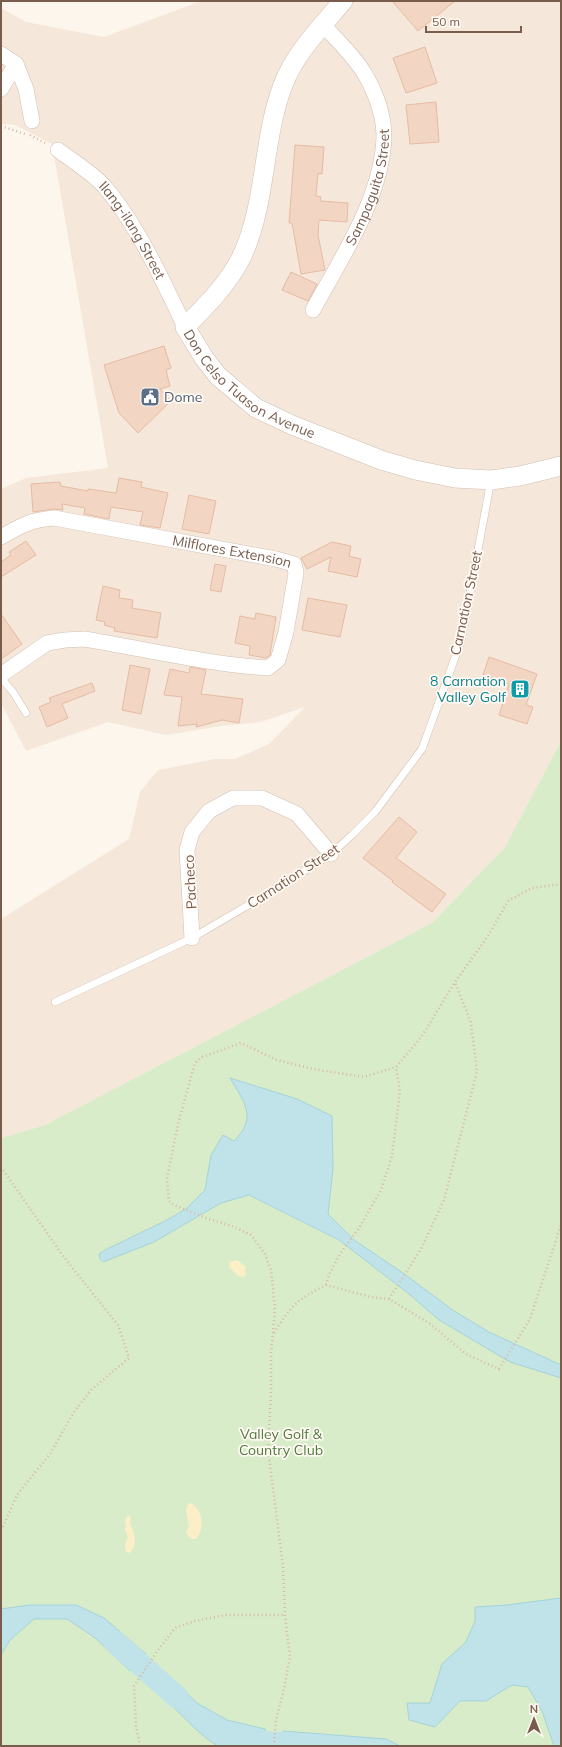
<svg xmlns="http://www.w3.org/2000/svg" width="562" height="1747" font-family="Mulish,sans-serif">
<style>
.residential{fill:#f5e8da}
.green{fill:#d8ecc9}
.sand{fill:#fcefc7}
.water{fill:#bfe3e8;stroke:#a5d3da}
.lines{fill:none;stroke-linecap:round;stroke-linejoin:round}
.river{stroke:#bfe3e8;stroke-width:23}
.building{fill:#f3d5c3;stroke:#e6bba3}
.service-casing{stroke:#d1beb0;stroke-width:8}
.minor-casing{stroke:#d1beb0;stroke-width:16}
.tertiary-casing{stroke:#d1beb0;stroke-width:20}
.path{stroke:#d9b8a5;stroke-width:2.5;stroke-dasharray:1 3;stroke-linecap:butt}
.service{stroke:#fff;stroke-width:7}
.minor{stroke:#fff;stroke-width:15}
.tertiary{stroke:#fff;stroke-width:19}
.labels{text-anchor:middle;dominant-baseline:central;stroke-width:3.5;stroke-linejoin:round;paint-order:stroke}
.street-label{font-size:14px;fill:#7a5c4d;stroke:#fffaf3}
.service-label{font-size:14px;fill:#4e5e75;stroke:#fffaf3;text-anchor:start}
.culture-label{font-size:14px;fill:#0d838f;stroke:#fffaf3;text-anchor:end}
.park-label{font-size:14px;fill:#537a41;stroke:#fffaf3}
</style>
<rect width="100%" height="100%" fill="#fdf6ec"/>
<path class="residential" d="M201,1H561V741L505,847L432,923L45,1125L1,1138V919L129,839L140,792L158,770L215,759H235L269,744L305,707L261,722L221,726L166,735L108,722L26,751L1,703V489L26,478L108,468L52,144L15,125L1,124V8L26,22L104,37Z"/>
<path class="green" d="M561,741V1746H1V1138L45,1125L432,923L505,847Z"/>
<path class="sand" d="M237,1260L245,1266L246,1275L243,1277L238,1276L229,1267L230,1262Z
M191,1503C203,1510 205,1529 196,1539H191L186,1533L189,1526L186,1511L188,1504Z
M128,1515L131,1518L130,1524C134,1532 139,1546 129,1553L126,1552L125,1545L128,1537L125,1530L126,1526L125,1520Z"/>
<path class="water" d="M230,1078L297,1099L332,1116L333,1169L328,1214L354,1240L403,1273L454,1311L489,1332L561,1365V1378L510,1362L439,1320L409,1294L339,1240L249,1195L221,1203L154,1242L103,1262L100,1259L99,1254L105,1250L167,1220L186,1209L205,1190L211,1155L223,1135L234,1141C258,1117 244,1102 230,1078Z
M561,1598V1746H554L542,1711L528,1687L512,1685L486,1701H460L435,1727L409,1720L407,1703H430L442,1664L466,1642L475,1621V1607L507,1605Z
M29,1605H76L104,1618L146,1654L130,1671L94,1637L67,1619H34L10,1640L1,1655V1609Z
M160,1668L197,1703L227,1720L265,1729V1746C253,1746 230,1747 219,1746C206,1743 161,1694 150,1682Z
M283,1731L386,1739L400,1746H283Z"/>
<g class="lines">
<path class="river" d="M115,1642L177,1697
M236,1736L256,1742L323,1746"/>
</g>
<path class="building" d="M392,1H455L418,31Z
M425,47L437,83L406,93L393,58Z
M436,102L439,142L410,144L406,105Z
M295,145L324,147L322,174L318,173L316,196L321,197L320,201L348,203L347,222L319,220L318,235L325,270L301,274L292,223H289Z
M291,272L317,284L308,301L282,290Z
M164,346L171,368L166,370L170,386L160,389L171,401L138,433L119,413L104,365Z
M119,478L142,482L141,487L168,493L160,528L140,525L143,512L111,507L109,519L84,514L85,508L62,504L63,510L53,509L33,512L31,484L60,482L61,486L88,491V489L116,493Z
M189,495L216,501L209,534L182,529Z
M26,541L36,555L1,577V562L11,555L9,552Z
M332,542L351,546L349,556L361,559L357,577L328,571L331,557L307,569L301,558Z
M215,564L226,566L221,592L210,590Z
M103,586L120,590L119,598L133,600L132,608L161,613L157,638L114,631L115,628L104,625L105,622L96,620Z
M308,598L347,605L340,637L302,630Z
M256,613L276,617L270,655L266,658L249,655L250,646L235,643L240,616L255,619Z
M1,614L22,644L1,659Z
M489,657L537,674L526,705L533,707L527,724L499,715L509,684L483,675Z
M130,665L150,669L141,714L122,710Z
M190,667L206,670L201,694L243,699L239,723L222,720L196,727L197,724L178,726L182,697L164,695L170,669L189,673Z
M92,683L95,691L62,704L68,718L47,727L39,707L51,702L49,698Z
M399,817L417,832L396,858L446,894L432,912L392,882L393,881L363,858Z"/>
<g class="lines">
<g class="service-casing">
<path id="service" d="M1,678L13,692L26,713
M55,1002L192,938L274,890L331,854L352,835L375,812L422,749L461,641L491,480"/>
</g>
<g class="minor-casing">
<g id="minor">
<path d="M1,54L16,64L26,89L32,121"/>
<path d="M1,89L16,64"/>
<path id="s1" d="M58,150C73,161 91,172 104,186C137,224 163,281 185,327"/>
<path id="s2" d="M313,310C341,258 382,198 384,137C384,116 376,94 366,76C355,57 338,41 323,25"/>
<path id="s3" d="M1,537C22,525 30,520 54,518L276,559L294,564L296,573L286,632L278,660L268,668C207,664 145,649 84,639L65,640L47,643L1,675"/>
<path d="M192,938L187,850L192,832L209,811L233,798H262L297,814L331,854"/>
</g>
</g>
<g class="tertiary-casing">
<g id="tertiary">
<path id="s4" d="M343,1C322,26 295,53 283,85C262,140 267,202 242,256C229,283 206,306 185,327L204,358L218,376L256,408L292,425L381,460L415,470L455,478L491,480L520,476L561,466"/>
</g>
</g>
<path class="path" d="M1,126L25,134
M30,135L47,144
M1,1167L63,1256L118,1325L129,1358L92,1389L74,1412L50,1454L17,1495L1,1531
M326,1285L329,1275L340,1254L359,1228L381,1190L392,1156L400,1091L396,1067
M389,1299L421,1249L444,1200L477,1071L471,1023L455,982
M274,1333C291,1306 297,1299 326,1285L371,1297L389,1299L429,1323L466,1354L499,1369L530,1319L561,1225
M140,1746L136,1726L134,1686L158,1650L175,1628L195,1621L225,1615H285
M274,1746L276,1720L284,1689L290,1657L285,1615L283,1566L268,1450L271,1393V1353L275,1310L271,1270L265,1254L251,1235L232,1226L206,1218L174,1205L169,1201L167,1178L179,1120L195,1063L202,1057L241,1043L277,1060L313,1069L364,1077L396,1067L422,1036L455,982L488,936L508,901L532,888L561,884"/>
<use href="#service" class="service"/>
<use href="#minor" class="minor"/>
<use href="#tertiary" class="tertiary"/>
</g>
<defs>
<g id="civic-square" transform="scale(1)"><rect x="-9" y="-9" width="18" height="18" rx="4" fill="#5c6f8a" stroke="#fffaf3"/><path d="M-.6-6.5H3V-4.5H.6V-3L4-1V1h2V6H-6V1h2V-1L-.6-3ZM-1.2 2.5V6h2.4V2.5Z" fill="#fff"/></g>
<g id="building-square" transform="scale(1)"><rect x="-9" y="-9" width="18" height="18" rx="4" fill="#0f9aa8" stroke="#fffaf3"/><path d="M-4-6H4V6H1V3H-1V6H-4ZM-2.5-4.3h1.7v1.8h-1.7ZM.8-4.3h1.7v1.8H.8ZM-2.5-1h1.7V.8h-1.7ZM.8-1h1.7V.8H.8Z" fill="#fff"/></g>
</defs>
<g fill-rule="evenodd">
<use href="#civic-square" x="150" y="397"/>
<use href="#building-square" x="520" y="689"/>
</g>
<g class="labels">
<g class="street-label">
<text stroke="none"><textPath href="#s2" startOffset="136">Sampaguita Street</textPath></text>
<text stroke="none"><textPath href="#s1" startOffset="111">Ilang-ilang Street</textPath></text>
<text stroke="none"><textPath href="#s4" startOffset="460">Don Celso Tuason Avenue</textPath></text>
<text stroke="none"><textPath href="#s3" startOffset="238">Milflores Extension</textPath></text>
<text transform="translate(466 603) rotate(-78)">Carnation Street</text>
<text transform="translate(293 876) rotate(-33)">Carnation Street</text>
<text transform="translate(190 882) rotate(-93)">Pacheco</text>
</g>
<g class="service-label">
<text x="164" y="397">Dome</text>
</g>
<g class="culture-label">
<text x="506" y="681">8 Carnation<tspan x="506" dy="16">Valley Golf</tspan></text>
</g>
<g class="park-label">
<text x="281" y="1434">Valley Golf &amp;<tspan x="281" dy="16">Country Club</tspan></text>
</g>
</g>
<rect width="562" height="1747" fill="none" stroke="#7a5c4d" stroke-width="4"/>
<g transform="translate(534 1719)" stroke="#fffaf3" stroke-width="3" paint-order="stroke">
<path d="M0-3L7 15L0 10L-7 15Z" fill="#7a5c4d"/>
<text y="-6" font-size="11" font-weight="bold" text-anchor="middle" fill="#7a5c4d">N</text>
</g>
<path d="M426 26v6h95v-6" fill="none" stroke="#7a5c4d" stroke-width="2"/>
<text x="432" y="26" font-size="12" fill="#7a5c4d" stroke="#fffaf3" stroke-width="3" paint-order="stroke">50 m</text>
</svg>
